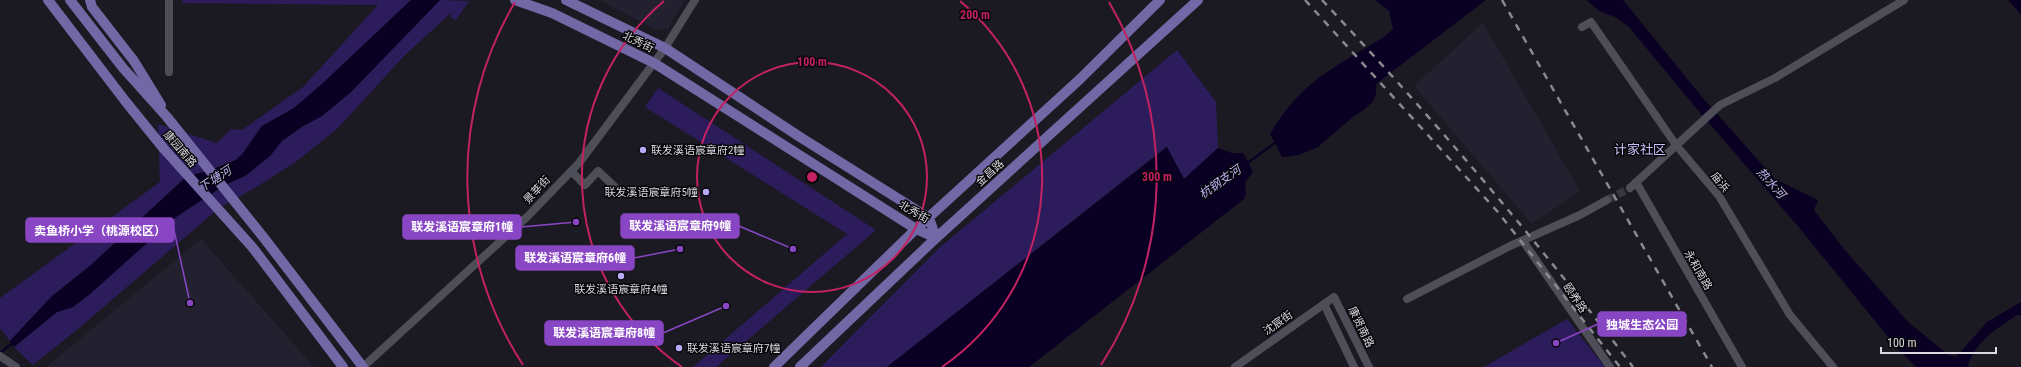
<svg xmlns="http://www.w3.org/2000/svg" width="2021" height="367" font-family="'Roboto Condensed','Noto Sans SC',sans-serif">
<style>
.built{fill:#23212f}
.green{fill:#2c1c5b}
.water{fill:#0a0024}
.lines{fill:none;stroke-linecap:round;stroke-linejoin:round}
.stream{stroke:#0a0024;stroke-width:2.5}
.minor-tunnel{stroke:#38373f;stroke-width:8;stroke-dasharray:8 4;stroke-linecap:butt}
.minor{stroke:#4e4e58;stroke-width:8}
.major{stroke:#7168a5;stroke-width:10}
.rail{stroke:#898990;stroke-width:2.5;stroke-dasharray:7 7;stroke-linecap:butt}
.ring{fill:none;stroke:#c32262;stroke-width:2}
.poi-dot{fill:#b5acf8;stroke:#060609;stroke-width:1.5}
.labels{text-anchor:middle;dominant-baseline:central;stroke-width:3;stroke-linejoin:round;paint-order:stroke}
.street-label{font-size:11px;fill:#d9d9df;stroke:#060609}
.poi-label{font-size:11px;fill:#d9d9df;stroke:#060609;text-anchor:start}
.water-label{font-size:12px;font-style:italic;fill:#bdb5f7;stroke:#060609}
.quarter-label{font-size:13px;fill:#c7c1fb;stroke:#060609}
.centre{fill:#c32262;stroke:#060609;stroke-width:2}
.ring-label{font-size:12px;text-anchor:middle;font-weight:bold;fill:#c32262;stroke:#060609;stroke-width:3;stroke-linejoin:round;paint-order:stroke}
.leader{fill:none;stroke:#8946c4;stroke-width:1.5}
.callout-dot{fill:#8946c4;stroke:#060609;stroke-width:1.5}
.callout{fill:#8946c4;stroke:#8946c4;stroke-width:1.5}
.callout-label{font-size:12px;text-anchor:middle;font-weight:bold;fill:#fff}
</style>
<rect width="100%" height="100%" fill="#1b1a23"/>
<path class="built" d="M599,0H685L668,28L657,30Z
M1483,23L1580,191L1532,224L1414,86Z
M201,239L314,367H46Z"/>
<path class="green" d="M182,0H411L323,83L294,108L262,126L243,153L236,160L208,171L187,176L91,265L51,297L10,341L0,328V298L160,182L158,124L217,143L231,129L242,130L303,87L378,5L182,3Z
M440,0L469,1L456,20L450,17L452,12L404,56L337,129L297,161L258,186L219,208L79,328L33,365L14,347L57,312L73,307L90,294L176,217L225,185L245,176L270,156L282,141L303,126L322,116L351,92Z
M1177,50L1216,102L1218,148L1184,179L1166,147L887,367H821L939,248Z
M658,88L876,230L716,367H693L847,234L645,107Z
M1567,319L1605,367H1484Z"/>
<path class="water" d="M411,0H440L351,92L322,116L303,126L282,141L270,156L245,176L225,185L176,217L90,294L73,307L57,312L14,347L10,341L51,297L91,265L187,176L208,171L236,160L243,153L262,126L294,108L323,83Z
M1375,0H1486L1376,84V94L1373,101L1364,110L1354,116L1318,147L1299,155L1282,157L1270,134C1300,82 1335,67 1384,37L1393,29L1389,11Z
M1586,0H1623L1702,97L1775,179L1818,200L1814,210L1844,249L1909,323L1949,355L1956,357L1987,322L2021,302V315H2017C2000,326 1971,345 1968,367H1916L1897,348L1797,225L1702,115L1629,27L1615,17L1599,11Z
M2008,0H2021V15Z
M1167,147L1184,179L1218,148L1232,153H1243L1253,172L1245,182L1246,193L1244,199L1029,367H887Z"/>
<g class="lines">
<path class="stream" d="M1246,164L1276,142
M0,353L14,342"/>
<path class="minor-tunnel" d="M1607,200L1630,188"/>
<path class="minor" d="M1582,27L1591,22L1676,145L1719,196L1790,315L1833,367
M169,72V0
M571,171L585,185L598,171L618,190
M1636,182L1742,367
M1630,188L1720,105L1775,78L1904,0
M1523,241L1610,367
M1407,299L1510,246L1580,215L1607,200
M1324,304L1354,367
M0,356L16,367
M363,367L528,216L579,163L665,48L695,0
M1235,367L1334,297L1369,367"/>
<path class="major" d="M48,0L126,102L164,149L253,248L343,367
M70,0L123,68L167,117L264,238L363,367
M90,0L92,7L134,61L161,105
M515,0L552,13L654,63L916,229L936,238
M566,0L665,48L800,137L929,218L936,238
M774,367L916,229L1079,80L1160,0
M800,367L936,238L1198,0"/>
<path class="rail" d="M1305,0L1497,211L1620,367
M1322,0C1432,117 1536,239 1633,367
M1502,0L1712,367"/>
</g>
<g class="ring">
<circle cx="812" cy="177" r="115"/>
<path d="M682 367A230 230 0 0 1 664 1M960 1A230 230 0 0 1 942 367"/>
<path d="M523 365A345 345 0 0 1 515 2M1109 2A345 345 0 0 1 1101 365"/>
</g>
<g class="poi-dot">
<circle cx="643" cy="150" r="4"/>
<circle cx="706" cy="192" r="4"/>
<circle cx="621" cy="276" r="4"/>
<circle cx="679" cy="348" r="4"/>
</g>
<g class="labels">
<g class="street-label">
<text transform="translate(638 42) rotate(26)">北秀街</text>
<text transform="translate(180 149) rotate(49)">康园南路</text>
<text transform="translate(990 173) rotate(-42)">金昌路</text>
<text transform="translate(1720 182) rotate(52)">庙浜</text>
<text transform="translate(537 190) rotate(-47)">景莘街</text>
<text transform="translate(914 212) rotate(30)">北秀街</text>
<text transform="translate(1698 270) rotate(60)">永和南路</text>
<text transform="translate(1575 298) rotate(56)">颐养路</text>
<text transform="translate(1278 323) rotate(-35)">沈宸街</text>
<text transform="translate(1361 327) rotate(64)">康贤南路</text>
</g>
<g class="poi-label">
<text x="651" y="150">联发溪语宸章府2幢</text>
<text x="698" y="192" text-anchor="end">联发溪语宸章府5幢</text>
<text x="621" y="289" text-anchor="middle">联发溪语宸章府4幢</text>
<text x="687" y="348">联发溪语宸章府7幢</text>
</g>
<g class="water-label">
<text transform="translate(215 179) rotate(-33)">下塘河</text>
<text transform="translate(1220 182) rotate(-35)">杭钢支河</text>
<text transform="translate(1771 183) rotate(48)">热水河</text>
</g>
<g class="quarter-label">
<text x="1640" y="149">计家社区</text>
</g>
</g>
<circle cx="812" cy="177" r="6" class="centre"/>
<g class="ring-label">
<text x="975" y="19">200 m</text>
<text x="812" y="66">100 m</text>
<text x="1157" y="181">300 m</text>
</g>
<path class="leader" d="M793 249L739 226M576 222L521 227M190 303L174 230M680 249L634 258M1556 343L1598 324M726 306L663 333"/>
<g class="callout-dot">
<circle cx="793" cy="249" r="4"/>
<circle cx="576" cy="222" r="4"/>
<circle cx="190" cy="303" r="4"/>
<circle cx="680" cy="249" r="4"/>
<circle cx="1556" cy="343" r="4"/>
<circle cx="726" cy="306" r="4"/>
</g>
<g class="callout">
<rect x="621" y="214" width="118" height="24" rx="4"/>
<rect x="403" y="215" width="118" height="24" rx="4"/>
<rect x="26" y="218" width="148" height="24" rx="4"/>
<rect x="516" y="246" width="118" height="24" rx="4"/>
<rect x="1598" y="312" width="88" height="24" rx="4"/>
<rect x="545" y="321" width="118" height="24" rx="4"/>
</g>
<g class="callout-label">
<text x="680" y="230">联发溪语宸章府9幢</text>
<text x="462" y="231">联发溪语宸章府1幢</text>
<text x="100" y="235">卖鱼桥小学（桃源校区）</text>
<text x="575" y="262">联发溪语宸章府6幢</text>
<text x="1642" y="329">独城生态公园</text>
<text x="604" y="337">联发溪语宸章府8幢</text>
</g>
<path d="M1881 347v6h115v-6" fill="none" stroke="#d9d9df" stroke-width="2"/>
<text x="1887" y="347" font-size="12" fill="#d9d9df" stroke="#060609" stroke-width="3" paint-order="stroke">100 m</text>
</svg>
